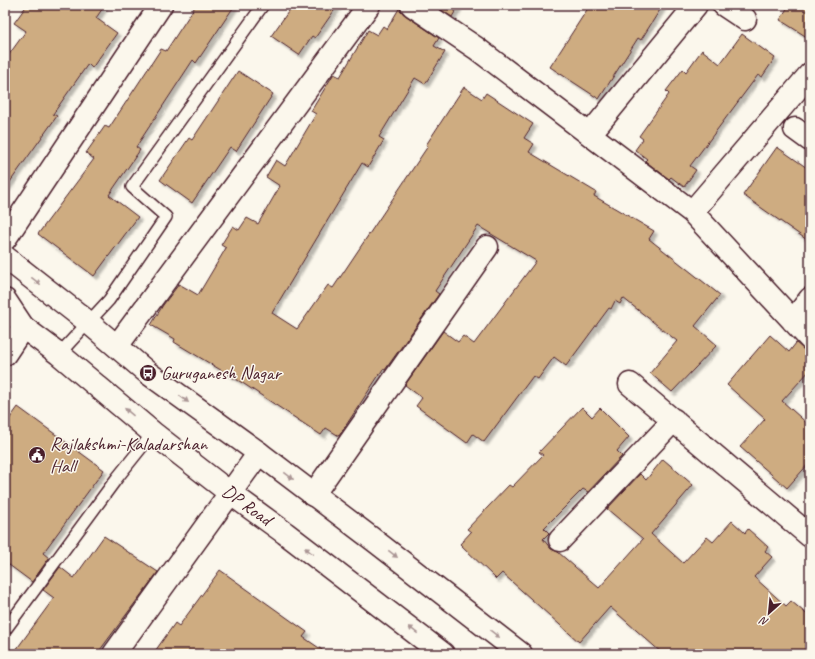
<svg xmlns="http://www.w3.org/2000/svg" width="815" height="659" font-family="Caveat,sans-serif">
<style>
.building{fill:#ceac81;stroke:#4a1f2b;filter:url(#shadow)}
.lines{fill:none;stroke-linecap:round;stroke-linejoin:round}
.lane-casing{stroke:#4a1f2b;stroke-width:14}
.street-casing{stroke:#4a1f2b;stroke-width:25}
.secondary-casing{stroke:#4a1f2b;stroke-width:25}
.lane{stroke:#fbf7ec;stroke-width:11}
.street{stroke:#fbf7ec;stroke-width:22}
.secondary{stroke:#fbf7ec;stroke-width:22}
.oneway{fill:#ab9695}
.labels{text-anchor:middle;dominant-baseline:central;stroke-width:3;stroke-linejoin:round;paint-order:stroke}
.poi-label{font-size:19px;fill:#4a1f2b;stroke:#fbf7ec;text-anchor:start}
.street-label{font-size:19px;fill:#4a1f2b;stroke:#fbf7ec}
</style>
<defs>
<filter id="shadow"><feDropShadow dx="3.5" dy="3.5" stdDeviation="1" flood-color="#0004"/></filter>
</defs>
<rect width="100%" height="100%" fill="#fbf7ec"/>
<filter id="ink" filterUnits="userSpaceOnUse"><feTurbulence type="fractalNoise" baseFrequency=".025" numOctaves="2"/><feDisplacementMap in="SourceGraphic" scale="8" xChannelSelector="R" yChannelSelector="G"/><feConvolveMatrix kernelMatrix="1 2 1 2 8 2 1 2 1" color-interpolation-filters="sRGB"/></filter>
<g filter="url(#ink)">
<path class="building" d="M27,5H105L96,18L117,33L92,68L88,64L53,114L57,116L5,189V60L26,31L14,23Z
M196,5H235L196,63L193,60L136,147L140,150L109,195L138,217L94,276L38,234L94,159L86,153L105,126L109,128L161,49L166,51Z
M293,5H338L315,38L312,36L299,55L271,36Z
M434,5H459L452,17Z
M590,5H663L641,40L638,38L599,99L550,67Z
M789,5H810V39L780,20Z
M400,7L401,11L405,15L439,38L434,46L445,52L425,84L415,78L379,137L384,140L368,167L362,163L272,313L297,329L328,285L333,288L428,146L426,145L464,87L482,99L486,93L533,124L524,138L534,144L529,152L596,192L594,196L654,231L649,239L720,295L695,326L717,345L672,392L650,373L677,341L623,298L620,304L615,301L611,309L609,308L566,366L554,357L538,379L533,376L484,442L473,434L467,443L416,406L422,398L405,385L443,331L458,342L463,336L474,344L536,261L478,226L435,291L439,294L385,370L383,369L339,436L326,428L321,435L244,384L174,342L175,339L151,325L163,305L179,284L198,295L226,248L221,245L233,226L239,230L247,218L258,224L280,186L266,177L276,160L285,166L316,114L311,111L333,75L334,74L340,77L368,30L377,35L383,26L387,29Z
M742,34L775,58L762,77L758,75L690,166L696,170L684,187L671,177L669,179L645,161L647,159L635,150L643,139L639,136L669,94L666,91L683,69L686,72L702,50L720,64Z
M238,71L273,94L236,151L230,147L192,203L160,180L189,138L192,140Z
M777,147L810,170V242L743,195Z
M770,335L789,352L796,343L806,351H810V370L782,401L810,426V462L787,488L740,447L765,419L727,385Z
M18,407L104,470L43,553L49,558L32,582L5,562V425Z
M582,407L592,417L600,408L629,437L617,451L622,456L588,492L583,489L544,528L549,533L543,539L551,549L558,552L599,588L643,539L607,509L640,474L646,480L663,459L693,485L651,534L683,563L707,537L713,542L732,521L745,533L748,529L768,547L765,551L772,557L754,577L786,606L791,601L810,617V654H663L610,607L579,642L502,573L496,579L460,544L471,532L467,529L509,485L512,487L543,455L539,452Z
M104,536L158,572L97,654H13L54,598L43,590L60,567L74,578Z
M220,570L307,632L303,637L328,654H153L175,623L179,626Z"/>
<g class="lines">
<g class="lane-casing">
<path id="lane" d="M59,354L109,300L166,217L132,187L263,5
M5,630L117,478L153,433"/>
</g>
<g class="street-casing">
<path id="street" d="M412,5L476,48L692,212L810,339
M724,5L745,19
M795,129L810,140
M590,134L696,5
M692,212L810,74
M5,239L161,5
M793,321L810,299
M117,346L369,5
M5,354L23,327
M630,384L810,536
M313,495L487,247
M560,540L674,420
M114,654L259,453"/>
</g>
<g class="secondary-casing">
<path id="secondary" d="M5,257L88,322L148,373L259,453L375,541L521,654
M5,300L23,327L59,354L153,433L230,493L285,533L443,654"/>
</g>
<use href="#lane" class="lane"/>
<use href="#street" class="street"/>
<use href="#secondary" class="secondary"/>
</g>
<defs><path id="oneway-solid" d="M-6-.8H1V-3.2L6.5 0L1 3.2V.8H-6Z"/></defs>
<g class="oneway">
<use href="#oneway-solid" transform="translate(36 281) rotate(38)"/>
<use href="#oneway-solid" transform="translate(184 399) rotate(37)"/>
<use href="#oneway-solid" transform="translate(129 412) rotate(-140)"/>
<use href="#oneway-solid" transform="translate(289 476) rotate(38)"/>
<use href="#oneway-solid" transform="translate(309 551) rotate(-143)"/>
<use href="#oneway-solid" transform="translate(393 554) rotate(38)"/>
<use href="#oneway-solid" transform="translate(413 630) rotate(-142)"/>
<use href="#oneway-solid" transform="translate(495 634) rotate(38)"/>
</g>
</g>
<defs>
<g id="bus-disc" transform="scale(0.9)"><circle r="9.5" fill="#4a1f2b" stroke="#fbf7ec"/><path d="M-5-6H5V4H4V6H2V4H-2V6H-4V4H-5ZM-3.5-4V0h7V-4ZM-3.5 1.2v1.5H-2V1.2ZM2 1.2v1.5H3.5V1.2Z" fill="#fff"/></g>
<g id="civic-disc" transform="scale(0.9)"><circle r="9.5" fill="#4a1f2b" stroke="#fbf7ec"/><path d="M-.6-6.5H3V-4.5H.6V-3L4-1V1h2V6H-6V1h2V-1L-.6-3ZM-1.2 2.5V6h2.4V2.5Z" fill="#fff"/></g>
</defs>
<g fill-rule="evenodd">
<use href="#bus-disc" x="148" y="373"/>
<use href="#civic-disc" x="37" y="455"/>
</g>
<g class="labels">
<g class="poi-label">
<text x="161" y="373">Guruganesh Nagar</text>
<text x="50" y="444">Rajlakshmi-Kaladarshan<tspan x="50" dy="22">Hall</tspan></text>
</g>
<g class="street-label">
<text transform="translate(247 505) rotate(36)">DP Road</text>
</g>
</g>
<rect width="815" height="659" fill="none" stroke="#fbf7ec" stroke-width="20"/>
<rect x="10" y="10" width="795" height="639" fill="none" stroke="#4a1f2b" stroke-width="1.5" filter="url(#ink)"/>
<g transform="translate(769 613) rotate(207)" stroke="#fbf7ec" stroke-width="3" paint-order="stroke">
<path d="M0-3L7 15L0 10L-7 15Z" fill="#4a1f2b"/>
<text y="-6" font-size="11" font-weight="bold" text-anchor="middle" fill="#4a1f2b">N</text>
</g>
</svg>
